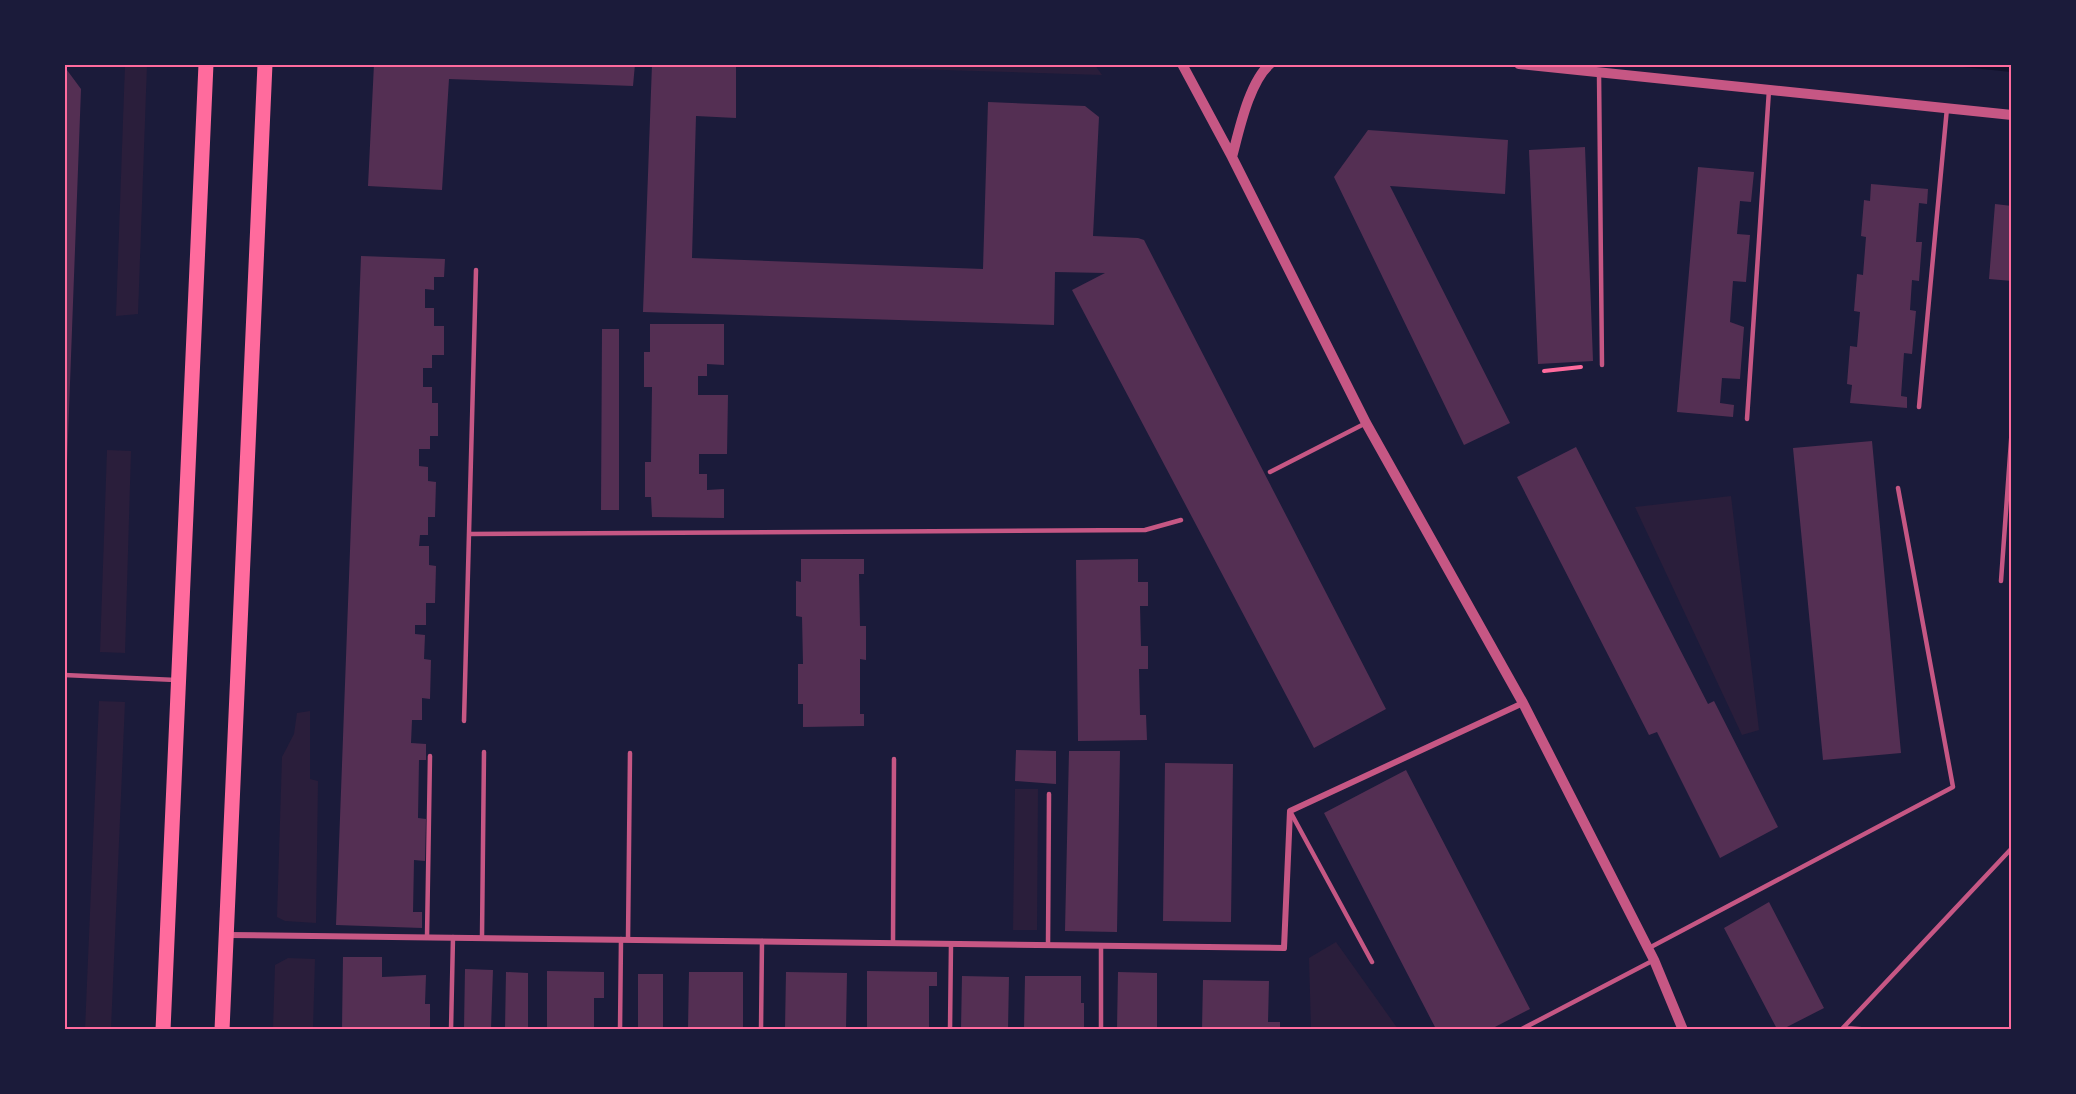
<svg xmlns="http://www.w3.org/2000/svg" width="2076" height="1094" font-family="Barlow,sans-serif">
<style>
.green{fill:#2a1e3b}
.water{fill:#12122b}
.building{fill:#542f53}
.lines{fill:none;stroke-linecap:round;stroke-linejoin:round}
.path{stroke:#ff6b9d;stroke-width:4}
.service{stroke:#c65784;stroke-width:4.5}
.minor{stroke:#c65784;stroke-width:6}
.tertiary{stroke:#c65784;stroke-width:10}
.primary{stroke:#ff6b9d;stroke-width:15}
.neatline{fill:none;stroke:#ff6b9d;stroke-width:2}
</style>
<rect width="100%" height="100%" fill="#1b1b3a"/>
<path class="green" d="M125,65H147L138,314L116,316Z
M1095,65L1102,75L879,68V64Z
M107,450L131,451L125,653L100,652Z
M1731,496L1759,730L1742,735L1635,507Z
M99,701L125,702L111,1029L85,1030Z
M310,711V779L318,781L316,923L285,921L277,917L282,757L294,734L297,713Z
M1015,789H1038L1037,930H1013Z
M1336,942L1398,1029H1311L1309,958Z
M288,958L315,959L313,1029H273L275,965Z"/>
<path class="water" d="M1944,65H2011V72Z"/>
<path class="building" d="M374,64H635L633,86L449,79L442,190L368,186Z
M652,64H736V118L696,116L692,258L983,269L988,102L1085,106L1099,117L1093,236L1138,238L1144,240L1386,709L1314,748L1072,290L1105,273L1055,272L1054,325L643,312Z
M64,66L81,89L66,490H64Z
M1368,130L1508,140L1505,194L1390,186L1510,423L1464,445L1334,177Z
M1585,147L1593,361L1538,364L1529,150Z
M1698,167L1754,172L1751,202L1740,201L1737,234L1750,235L1746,282L1733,281L1730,322L1744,327L1740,379L1722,378L1720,403L1734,405L1733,417L1677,412Z
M1871,184L1928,189L1927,204L1919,203L1916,242H1922L1919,281L1912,280L1910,310L1916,311L1912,354L1904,353L1901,396L1907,397V408L1850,403L1852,385L1847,384L1850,346L1857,347L1860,312L1854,311L1857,274L1863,275L1866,237L1861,236L1864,200L1870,201Z
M1995,204L2012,206V281L1989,279Z
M361,256L445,259L444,277H434V290L425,289V308H434V326H444V355H432V368H423V387H432V403H438V436H430V449H419V466L428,467V481L436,482L435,517H428V535H420L419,546H429V565L436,566L435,603H426V625H415V634L425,635L424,659L431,660L430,699L422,698V720H412L411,743L426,744V760H419L418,818L426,819L425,861L414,860L413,912H422V928L336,925Z
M650,324H724V365L707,364V376H698V395H728L727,454H699V474H707V490L724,489V518L652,517L651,497H645V462H651L652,387H644V352H650Z
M602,329H619V510H601Z
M1872,441L1901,753L1823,760L1793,448Z
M1576,447L1708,704L1714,701L1778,827L1720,858L1657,732L1649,735L1517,477Z
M801,559H864V574H859L860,626H866V660L860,659V714H864V726L803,727V704H798V664H803L802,617L796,616V581L801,582Z
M1138,559V582H1148V606H1140L1141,646H1148V669H1139L1140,715H1146L1147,740L1078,741L1076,560Z
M1016,750L1056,751V784L1015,781Z
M1069,751H1120L1117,932L1065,931Z
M1165,763L1233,764L1231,922L1163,921Z
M1406,770L1530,1009L1491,1029H1436L1324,813Z
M1769,902L1824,1008L1783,1029H1777L1724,928Z
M343,957H382V977L426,975L425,1004H430V1029H342Z
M465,969L493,970L491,1029H464Z
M547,971L604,972V998H594V1029H547Z
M867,971L937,972V986H929V1029H867Z
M506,972L528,973V1029H505Z
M689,972H743V1029H688Z
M786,972L847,973L846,1029H785Z
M1118,972L1157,973V1029H1117Z
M638,974H663V1029H638Z
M962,976L1009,977L1008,1029H961Z
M1025,976H1081V1003H1084V1029H1024Z
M1203,980L1269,981L1268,1022H1280V1029H1202Z"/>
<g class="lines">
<path class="path" d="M1544,371L1581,367"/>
<path class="service" d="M1599,73L1602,365
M1919,407L1947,108
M1747,419L1769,90
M1270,472L1366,423
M469,534L1145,530L1181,520
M2001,581L2012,427
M64,675L176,680
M464,721L476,270
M1291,813L1372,962
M427,937L430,756
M482,937L484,752
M628,940L630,753
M893,943L894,759
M1048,945L1049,794
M1649,948L1953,787L1898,488
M1844,1028L1872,1030
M451,1030L453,937
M620,1030L621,939
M761,1030L762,941
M950,1030L951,944
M1101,1030V946
M1520,1030L1654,960
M1841,1030L2012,848"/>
<path class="minor" d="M227,935L1284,948L1290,811L1523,703"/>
<path class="tertiary" d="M1182,64L1232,157L1366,423L1523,703L1654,960L1683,1030
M1519,64L2012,115
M1232,157C1239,131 1249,82 1270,64"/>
<path class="primary" d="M163,1030L206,64
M222,1030L265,64"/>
</g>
<rect width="2076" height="1094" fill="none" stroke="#1b1b3a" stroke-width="132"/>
<rect x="66" y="66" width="1944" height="962" class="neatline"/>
</svg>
